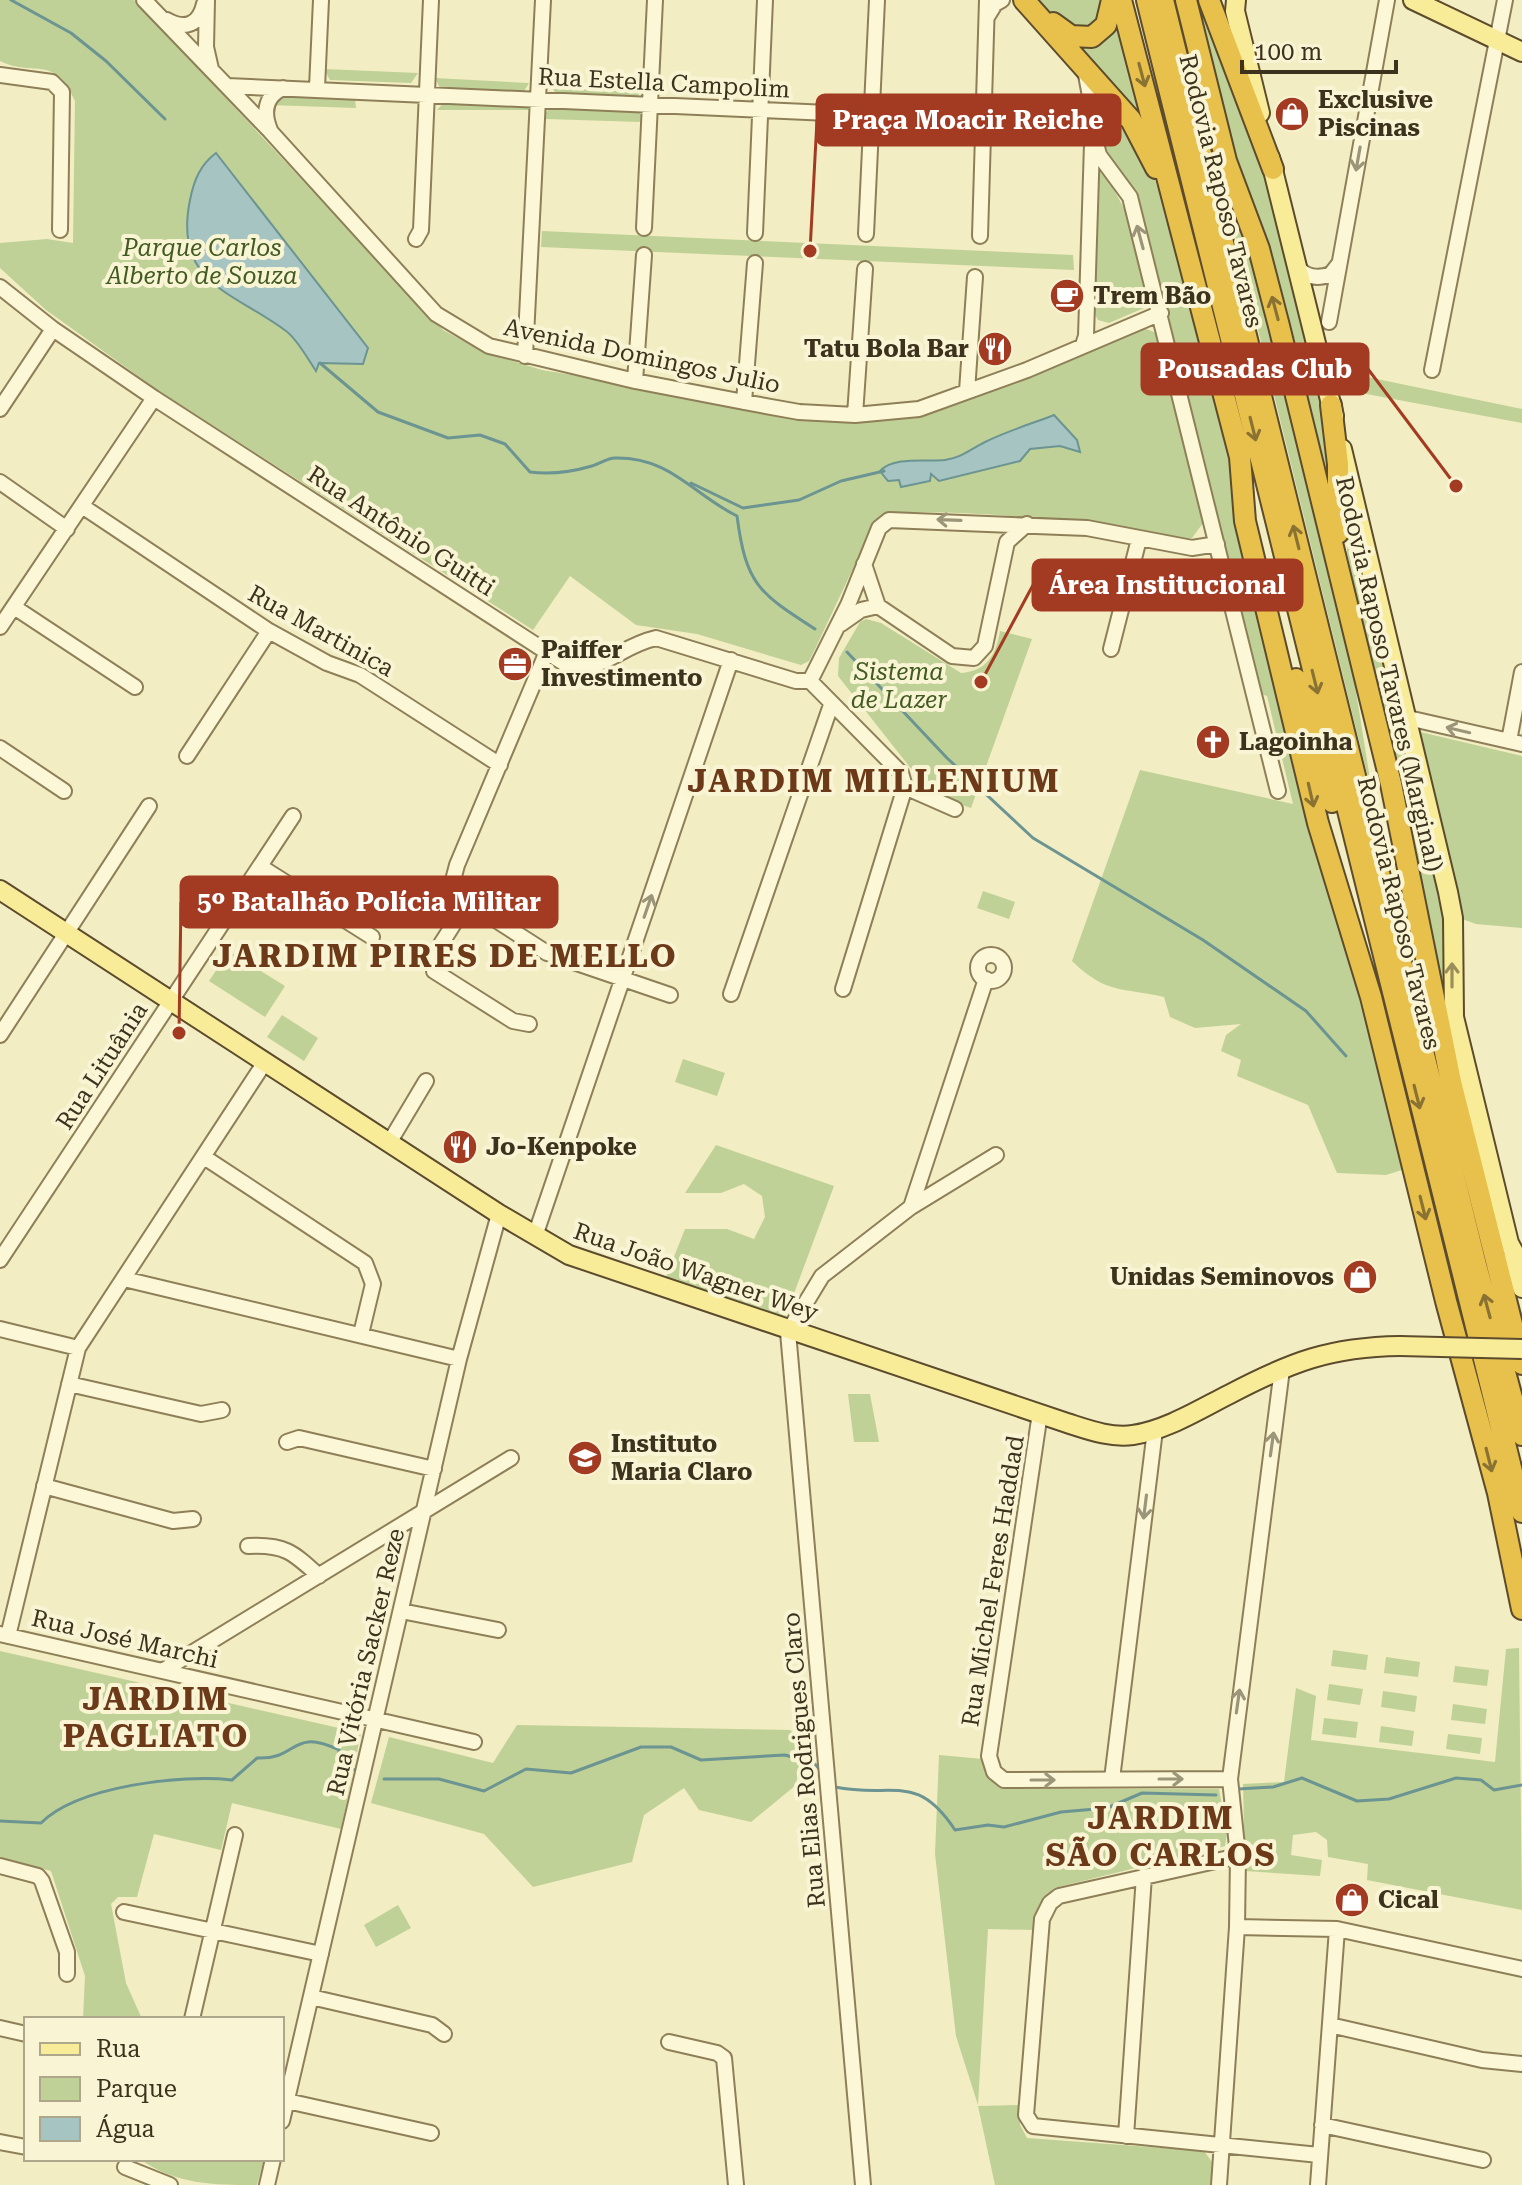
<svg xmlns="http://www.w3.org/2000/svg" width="1522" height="2185" font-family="'Roboto Serif',serif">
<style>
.green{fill:#bfd196}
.water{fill:#a6c4c1;stroke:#6b9492;stroke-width:2}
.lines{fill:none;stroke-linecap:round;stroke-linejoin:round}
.stream{stroke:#6b9492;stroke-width:3}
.minor-casing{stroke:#8e7f58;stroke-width:18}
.major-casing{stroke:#5c4b2c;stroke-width:22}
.highway-casing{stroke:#5c4b2c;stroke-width:24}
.minor{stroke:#fcf8d7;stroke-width:14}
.major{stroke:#f8ec98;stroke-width:18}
.highway{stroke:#e8c14d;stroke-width:20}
.major-bridge-casing{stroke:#5c4b2c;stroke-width:22;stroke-linecap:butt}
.major-bridge{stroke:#f8ec98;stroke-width:18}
.oneway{stroke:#8a7233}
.oneway2{stroke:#9c957a}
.oneway3{stroke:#9a8f5a}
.labels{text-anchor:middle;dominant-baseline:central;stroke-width:8;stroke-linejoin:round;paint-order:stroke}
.street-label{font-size:24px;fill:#3d321d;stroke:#f9f5d4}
.poi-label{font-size:24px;font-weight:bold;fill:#3d321d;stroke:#f9f5d4;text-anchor:start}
.park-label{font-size:24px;font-style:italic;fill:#425b22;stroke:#f9f5d4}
.district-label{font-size:32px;font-weight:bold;letter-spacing:2px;fill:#6d3a19;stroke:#f9f5d4}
.leader{fill:none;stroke:#a33a22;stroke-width:3}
.callout-dot{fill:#a33a22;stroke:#f9f5d4;stroke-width:3}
.callout{fill:#a33a22;stroke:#a33a22;stroke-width:3}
.callout-label{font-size:26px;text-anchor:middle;font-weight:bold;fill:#fff}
</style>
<rect width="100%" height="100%" fill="#f2edc3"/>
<path class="green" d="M0,0H134L443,330L484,352L542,370L855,422L911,417L1032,375L1141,327L1154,332L1163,342L1203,523L1192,538L1183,541C1085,522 986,509 886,513L873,526L816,647L809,661L801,665L697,634L636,625L570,576L533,630L159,391L46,310L0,268V243L47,239L73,243L75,101C54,53 35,78 0,61Z
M1040,0H1103L1102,15L1092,29C1067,31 1055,18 1040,0Z
M1177,0L1262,280L1350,654L1373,798Z
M1194,0H1204L1272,186L1332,427L1329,493L1232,155Z
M1116,20L1153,134L1072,44Z
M324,69L418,73L411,83L330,80Z
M435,78L529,83L523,93L441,90Z
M549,82L644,87L637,97L556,94Z
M280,94L355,99L356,108L270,105Z
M448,98L529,101L534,110H437Z
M553,106L634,110L641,114V122L546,119V112Z
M1120,122L1126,125L1149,163L1160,194L1227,436L1408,1168L1386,1175L1337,1173L1308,1105L1237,1076L1241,1060L1221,1051L1226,1035L1241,1024L1195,1028L1170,1017L1164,997C1122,987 1107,995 1072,961L1140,770L1293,804L1267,696L1261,694L1139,203C1128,179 1092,151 1105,127Z
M1099,171C1122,189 1158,283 1144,308L1109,323L1098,320L1093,310L1096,173Z
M542,231L1073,255L1074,270L541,247Z
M1343,372L1522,409V423L1345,390Z
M1348,496L1443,905L1446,939L1502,1241L1522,1313V1333L1442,1001L1347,553Z
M866,619L881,623L961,673C987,671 996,655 1000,631L1032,639L971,808L939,797L916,775L838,676L839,658L860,622Z
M1416,731L1522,756V928L1476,924L1462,919Z
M983,891L1015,902L1009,919L977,908Z
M229,951L285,986L265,1017L209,981Z
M282,1015L318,1038L304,1061L267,1037Z
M683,1059L725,1073L717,1096L675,1082Z
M716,1145L834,1186L783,1323L664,1282L685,1229H727L754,1239L765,1217L762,1196L744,1184L721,1193H685Z
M848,1394H870L879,1442H854Z
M1519,1648L1522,1910L1367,1880L1368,1864L1328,1857L1327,1840L1316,1832L1293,1835L1291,1855L1322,1860L1320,1876L1245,1871L1243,1784L1284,1782L1296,1688L1316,1696L1311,1740L1495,1762L1506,1649Z
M1333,1650L1368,1655L1366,1670L1331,1666Z
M0,1651L361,1733L341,1829L232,1803L221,1850L154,1834L137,1897H118L111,1904L126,1983L142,2019H83L85,1976L51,1871L0,1857Z
M1386,1657L1420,1662L1418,1677L1384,1673Z
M1455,1666L1489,1670L1487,1686L1453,1682Z
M1329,1684L1363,1689L1360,1705L1327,1700Z
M1383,1691L1417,1696L1415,1712L1381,1707Z
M1453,1704L1487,1709L1485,1724L1451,1720Z
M1324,1718L1358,1722L1356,1738L1322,1734Z
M517,1725L790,1730L803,1741L796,1785L751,1822L699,1810L684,1788L644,1815L632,1862L533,1887L484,1834L371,1803L389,1737L493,1763Z
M1381,1726L1414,1731L1412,1746L1379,1742Z
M1448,1734L1482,1738L1480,1754L1446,1749Z
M939,1755L983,1759L992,1777L1005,1789H1219L1227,1833L1225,1846L1054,1888L1045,1898L1036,1930L988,1929L978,2105L956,2036L935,1854Z
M398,1905L411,1928L376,1947L364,1925Z
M1020,2105V2125L1027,2138L1204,2151L1212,2162L1211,2185H995L978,2106Z
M140,2159H264L257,2185C215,2185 176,2185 140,2159Z"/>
<path class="water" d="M216,153L368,348L363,364L319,363L316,371C307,358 298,340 286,331C232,291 173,283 190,200C194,180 200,165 216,153Z
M1054,415L1077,440L1080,452L1060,446L1030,449L1020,461L939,481L931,474L930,481L901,487L899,480L888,481L880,471C894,456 926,462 945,460C961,458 971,449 985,442C1007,431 1031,424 1054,415Z"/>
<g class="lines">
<path class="stream" d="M11,0L71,33L106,61L165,119
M320,363L378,412L448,438L480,435L505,444L530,472C551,475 571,472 592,466C600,464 607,458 615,458C671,457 692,494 737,516C746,585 759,593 815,629
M691,483L743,508L799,500L841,481L884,471
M847,652L947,758L1033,838L1203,940L1306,1011L1346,1056
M384,1779H439L484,1791L526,1769L571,1773L641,1747H671L701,1760L785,1755L814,1763L821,1771
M835,1787C893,1799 916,1771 955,1830L988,1825L1004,1827L1061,1812L1107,1808L1142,1793L1216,1795
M1238,1789L1273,1787L1302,1778L1357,1801L1389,1799L1456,1778L1481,1780L1494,1790L1522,1785
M0,1821L41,1823C78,1786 182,1774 232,1780L257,1758C299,1760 290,1727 339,1750L338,1764L355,1770"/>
<g class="minor-casing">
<path id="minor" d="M144,0L270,131L436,314L489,346L635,381L744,402L799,412L855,415L919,409L1027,370L1161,313
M207,0L206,47L211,69
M987,17L995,4L1002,0
M167,20C185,30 199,25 204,4
M0,75L52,82L62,92L60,230
M227,86L1096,125L1117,116L1131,120
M317,88L321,0
M1091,124L1099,155L1130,197L1278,791
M270,130C263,113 265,96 283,88
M644,228L655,0
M755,233L765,0
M866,234L877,0
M980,236L987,0
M416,239L421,230L431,0
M1296,266C1306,278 1318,279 1331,274L1338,265
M0,287L53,329L154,398L570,667C607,669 621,646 656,638L796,681H810
M1329,322L1387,0
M1083,345L1086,336L1093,112L1086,75
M525,356L543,0
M1432,370L1505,0
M635,381L644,255
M967,391L975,277
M744,402L755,263
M0,409L53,329
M855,415L865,269
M0,482L67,529
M82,506L269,631L327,663L360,675L500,765
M864,564L878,606L952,656L974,658L985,646L1007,542L1027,524
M14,607L135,687
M841,624L861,610L878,606
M0,627L154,398
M1111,649L1139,539
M546,654L457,865L452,884L454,893L547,953L670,995
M810,681L848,605L879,528L889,520L1087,528L1192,548L1217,544
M810,681L901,773L905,787L955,809
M1408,718L1522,744
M1509,741L1522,672
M0,748L64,791
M187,756L269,631
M261,867L372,937
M467,903L434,955V971L513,1021L529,1024
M978 968a13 13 0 1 1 26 0a13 13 0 1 1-26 0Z
M843,989L905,787
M731,994L831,705
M0,1035L149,806
M389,1143L426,1081
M204,1157L365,1263L373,1284L361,1334
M911,1207L986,979
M535,1236L731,660
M0,1260L293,816
M124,1279L459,1359
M0,1329L78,1348
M69,1384L201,1414L222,1410
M1040,1413L989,1756L994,1772L1004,1780L1230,1779
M287,1442L299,1438L434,1469
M44,1486L173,1521L193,1519
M248,1546C284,1544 293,1552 319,1576
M401,1611L498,1630
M0,1634L474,1742
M8,1636L78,1348L265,1062
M164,1670L511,1458
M1112,1779L1155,1430
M1238,1856L1059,1896L1050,1903L1042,1919L1026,2115L1033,2126L1319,2155
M0,1866L38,1876L42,1881L67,1952V1974
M124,1912L321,1954
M1237,1927L1337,1929L1522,1969
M311,1997L432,2025L444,2034
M192,2019L235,1835
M1330,2025L1482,2060L1522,2064
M0,2028L26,2034
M669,2042L717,2053L724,2058L736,2185
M287,2101L431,2133
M282,2121L459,1359L499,1214
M1322,2125L1483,2160
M1126,2136L1144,1876
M0,2142L26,2147
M125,2167L170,2185
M267,2185L273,2159
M863,2185L788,1332L822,1276L911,1207L996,1155
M1219,2185L1237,1927L1238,1856L1230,1779L1282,1369
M1318,2185L1337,1929"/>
</g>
<g class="major-casing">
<path id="major" d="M1236,0L1235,11L1260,113
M1413,0L1522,52
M1270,158L1334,416
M1342,449L1448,892L1453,918L1454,1017L1509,1243L1522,1267
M0,890L499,1214L569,1255L1067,1423C1089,1430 1110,1438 1133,1435C1167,1430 1200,1409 1230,1394C1291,1362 1330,1347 1400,1346
M1513,1256L1522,1288"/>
</g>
<g class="highway-casing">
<path id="highway" d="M1024,0L1131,120L1156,168
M1121,0L1240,457L1245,521L1318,823L1371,997L1446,1301L1498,1493L1522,1609
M1147,0L1522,1512
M1163,0L1476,1265L1522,1435
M1186,0L1226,161L1259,249L1279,326L1391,784L1451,1082L1522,1364
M1209,0L1273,169
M1053,23L1071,36L1092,37L1106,25L1112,0
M1331,405L1338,464V533
M1296,679L1332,802"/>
</g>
<use href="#minor" class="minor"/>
<use href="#major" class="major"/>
<use href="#highway" class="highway"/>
<g class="major-bridge-casing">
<path id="major-bridge" d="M1400,1346L1522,1349"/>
</g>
<use href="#major-bridge" class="major-bridge"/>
</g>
<defs><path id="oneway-shaft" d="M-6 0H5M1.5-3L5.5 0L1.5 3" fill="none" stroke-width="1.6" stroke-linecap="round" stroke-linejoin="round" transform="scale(2)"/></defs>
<g class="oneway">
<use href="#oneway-shaft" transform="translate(1142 75) rotate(75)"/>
<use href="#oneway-shaft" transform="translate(1275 308) rotate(-105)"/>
<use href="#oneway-shaft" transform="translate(1253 429) rotate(76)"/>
<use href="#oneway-shaft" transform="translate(1296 537) rotate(-104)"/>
<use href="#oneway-shaft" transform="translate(1315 682) rotate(76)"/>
<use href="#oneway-shaft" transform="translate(1311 795) rotate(77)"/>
<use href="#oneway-shaft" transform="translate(1417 1097) rotate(76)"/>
<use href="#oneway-shaft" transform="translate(1423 1208) rotate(76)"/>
<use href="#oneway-shaft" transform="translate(1487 1306) rotate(-105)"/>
<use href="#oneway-shaft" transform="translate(1489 1460) rotate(76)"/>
</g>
<g class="oneway2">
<use href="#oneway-shaft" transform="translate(1358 159) rotate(100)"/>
<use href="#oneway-shaft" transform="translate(1140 237) rotate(-105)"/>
<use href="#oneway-shaft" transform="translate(949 520) rotate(-178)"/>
<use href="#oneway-shaft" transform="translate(1458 730) rotate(-167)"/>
<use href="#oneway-shaft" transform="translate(648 906) rotate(-71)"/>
<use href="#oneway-shaft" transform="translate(1272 1444) rotate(-82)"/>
<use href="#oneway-shaft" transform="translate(1145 1507) rotate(97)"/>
<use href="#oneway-shaft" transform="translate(1238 1701) rotate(-82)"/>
<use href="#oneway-shaft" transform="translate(1171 1779)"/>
<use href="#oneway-shaft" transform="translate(1043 1780)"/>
</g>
<use class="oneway3" href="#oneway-shaft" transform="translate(1452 975) rotate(-90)"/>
<defs>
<g id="shop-disc" transform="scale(1.8)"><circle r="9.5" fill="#a33a22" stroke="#f9f5d4"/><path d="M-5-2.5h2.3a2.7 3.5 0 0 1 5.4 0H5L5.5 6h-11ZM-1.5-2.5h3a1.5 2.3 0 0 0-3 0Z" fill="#fff"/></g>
<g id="cafe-disc" transform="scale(1.8)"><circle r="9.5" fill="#a33a22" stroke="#f9f5d4"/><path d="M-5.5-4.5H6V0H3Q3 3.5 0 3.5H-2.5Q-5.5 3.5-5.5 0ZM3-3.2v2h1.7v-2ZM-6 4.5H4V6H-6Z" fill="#fff"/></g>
<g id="restaurant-disc" transform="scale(1.8)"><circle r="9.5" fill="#a33a22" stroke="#f9f5d4"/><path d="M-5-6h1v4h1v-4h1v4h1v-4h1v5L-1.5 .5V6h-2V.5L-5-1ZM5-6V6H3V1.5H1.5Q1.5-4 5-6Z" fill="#fff"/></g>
<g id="office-disc" transform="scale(1.8)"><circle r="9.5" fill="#a33a22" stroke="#f9f5d4"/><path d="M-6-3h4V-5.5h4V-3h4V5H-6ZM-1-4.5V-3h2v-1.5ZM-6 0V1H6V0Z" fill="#fff"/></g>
<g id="church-disc" transform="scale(1.8)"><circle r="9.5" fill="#a33a22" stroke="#f9f5d4"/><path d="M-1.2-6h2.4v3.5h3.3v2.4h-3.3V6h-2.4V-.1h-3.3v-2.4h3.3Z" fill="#fff"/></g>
<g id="school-disc" transform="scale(1.8)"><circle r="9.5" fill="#a33a22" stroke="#f9f5d4"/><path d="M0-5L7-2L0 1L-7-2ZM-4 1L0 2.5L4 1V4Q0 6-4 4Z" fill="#fff"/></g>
</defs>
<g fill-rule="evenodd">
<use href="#shop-disc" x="1292" y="114"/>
<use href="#cafe-disc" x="1067" y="296"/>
<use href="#restaurant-disc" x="995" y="349"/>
<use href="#office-disc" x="515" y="664"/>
<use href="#church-disc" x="1213" y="742"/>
<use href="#restaurant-disc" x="460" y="1147"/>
<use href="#shop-disc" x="1360" y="1277"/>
<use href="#school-disc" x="585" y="1458"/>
<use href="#shop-disc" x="1352" y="1900"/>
</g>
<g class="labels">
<g class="street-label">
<text transform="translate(664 83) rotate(3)">Rua Estella Campolim</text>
<text transform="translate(1221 191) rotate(76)">Rodovia Raposo Tavares</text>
<text transform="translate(642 356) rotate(12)">Avenida Domingos Julio</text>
<text transform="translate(401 531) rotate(33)">Rua Antônio Guitti</text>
<text transform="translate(321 631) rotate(29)">Rua Martinica</text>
<text transform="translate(1389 674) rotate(77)">Rodovia Raposo Tavares (Marginal)</text>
<text transform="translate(1399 913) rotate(76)">Rodovia Raposo Tavares</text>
<text transform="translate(102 1066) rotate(-57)">Rua Lituânia</text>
<text transform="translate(696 1272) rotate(19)">Rua João Wagner Wey</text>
<text transform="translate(993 1581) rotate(-81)">Rua Michel Feres Haddad</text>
<text transform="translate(125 1639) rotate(13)">Rua José Marchi</text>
<text transform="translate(366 1662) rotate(-77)">Rua Vitória Sacker Reze</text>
<text transform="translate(804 1760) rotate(-95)">Rua Elias Rodrigues Claro</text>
</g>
<g class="poi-label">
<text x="1318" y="100">Exclusive<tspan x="1318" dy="28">Piscinas</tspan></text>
<text x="1093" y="296">Trem Bão</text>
<text x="969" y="349" text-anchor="end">Tatu Bola Bar</text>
<text x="541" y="650">Paiffer<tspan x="541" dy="28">Investimento</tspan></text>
<text x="1239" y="742">Lagoinha</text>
<text x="486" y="1147">Jo-Kenpoke</text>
<text x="1334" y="1277" text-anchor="end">Unidas Seminovos</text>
<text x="611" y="1444">Instituto<tspan x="611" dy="28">Maria Claro</tspan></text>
<text x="1378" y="1900">Cical</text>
</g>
<g class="park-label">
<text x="202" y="248">Parque Carlos<tspan x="202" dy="28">Alberto de Souza</tspan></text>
<text x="899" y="672">Sistema<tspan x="899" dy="28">de Lazer</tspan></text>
</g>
<g class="district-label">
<text x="874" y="781">JARDIM MILLENIUM</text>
<text x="445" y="956">JARDIM PIRES DE MELLO</text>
<text x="156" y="1699">JARDIM<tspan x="156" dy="37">PAGLIATO</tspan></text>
<text x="1161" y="1818">JARDIM<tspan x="1161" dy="37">SÃO CARLOS</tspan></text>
</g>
</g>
<path class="leader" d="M810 251L817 120M1456 486L1368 369M981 682L1033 585M179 1033L181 902"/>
<g class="callout-dot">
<circle cx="810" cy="251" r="8"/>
<circle cx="1456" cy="486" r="8"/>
<circle cx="981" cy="682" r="8"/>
<circle cx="179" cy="1033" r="8"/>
</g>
<g class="callout">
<rect x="817" y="95" width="303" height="50" rx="8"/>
<rect x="1142" y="344" width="226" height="50" rx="8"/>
<rect x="1033" y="560" width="269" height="50" rx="8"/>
<rect x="181" y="877" width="376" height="50" rx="8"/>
</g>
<g class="callout-label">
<text x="968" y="129">Praça Moacir Reiche</text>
<text x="1255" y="378">Pousadas Club</text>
<text x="1167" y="594">Área Institucional</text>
<text x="369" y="911">5º Batalhão Polícia Militar</text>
</g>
<rect x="24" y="2017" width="260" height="144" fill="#f9f5d4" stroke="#aea78b" stroke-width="2"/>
<rect x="40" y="2043" width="40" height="12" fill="#f8ec98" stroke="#aea78b" stroke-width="2"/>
<text x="96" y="2057" font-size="24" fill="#3d321d">Rua</text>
<rect x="40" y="2077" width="40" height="24" fill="#bfd196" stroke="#aea78b" stroke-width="2"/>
<text x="96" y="2097" font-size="24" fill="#3d321d">Parque</text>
<rect x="40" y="2117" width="40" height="24" fill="#a6c4c1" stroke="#aea78b" stroke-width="2"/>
<text x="96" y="2137" font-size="24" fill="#3d321d">Água</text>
<path d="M1242 60v12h154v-12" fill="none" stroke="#3d321d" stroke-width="4"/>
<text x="1254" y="60" font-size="24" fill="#3d321d" stroke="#f9f5d4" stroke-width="6" paint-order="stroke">100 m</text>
</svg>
